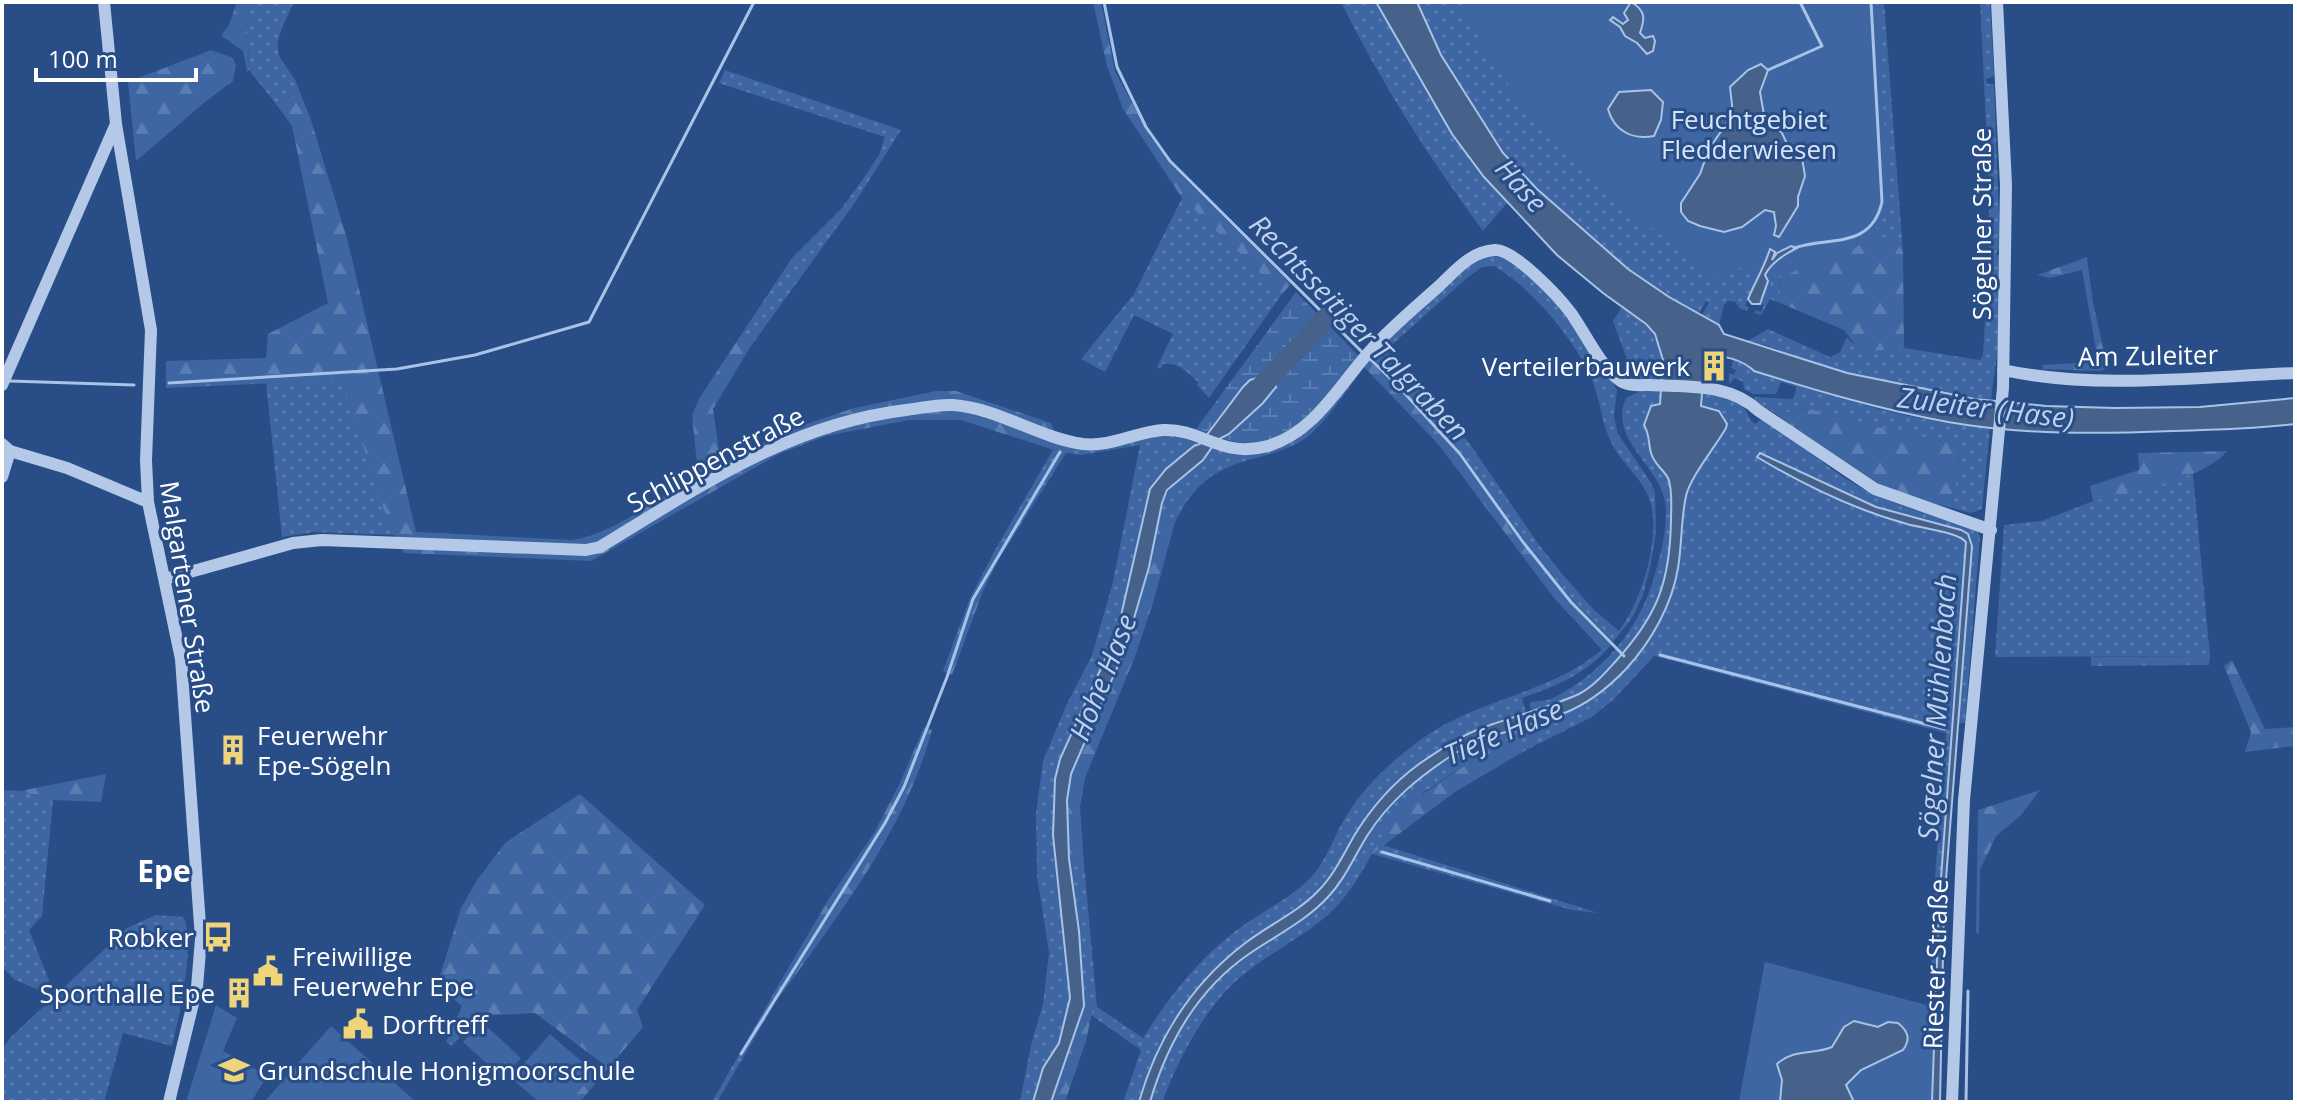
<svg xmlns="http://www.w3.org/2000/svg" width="2297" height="1104" font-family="'Open Sans',sans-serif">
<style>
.grass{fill:url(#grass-dots);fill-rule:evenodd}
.forest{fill:url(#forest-firs)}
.wetland{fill:url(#wetland-marsh)}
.park{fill:#3d66a3}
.water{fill:#46618a;stroke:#a8c3e8;stroke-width:2}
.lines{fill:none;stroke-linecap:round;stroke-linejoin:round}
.stream{stroke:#a8c3e8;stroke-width:3}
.river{stroke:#46618a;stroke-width:20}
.minor{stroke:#b4c9e8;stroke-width:12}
.labels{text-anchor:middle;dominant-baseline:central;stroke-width:6;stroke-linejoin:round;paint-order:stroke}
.park-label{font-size:26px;fill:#d7e4f6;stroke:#284d87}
.street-label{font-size:26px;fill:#fff;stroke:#284d87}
.poi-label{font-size:26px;fill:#fff;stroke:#284d87;text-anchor:start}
.water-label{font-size:28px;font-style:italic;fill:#bfd3ef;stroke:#284d87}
.quarter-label{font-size:30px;font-weight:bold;fill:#fff;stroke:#284d87}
</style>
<defs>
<pattern id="grass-dots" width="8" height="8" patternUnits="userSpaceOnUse" patternTransform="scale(2)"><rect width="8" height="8" fill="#3d66a3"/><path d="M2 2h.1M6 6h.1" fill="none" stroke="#5a7db1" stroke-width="1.8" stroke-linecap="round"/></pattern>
<pattern id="forest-firs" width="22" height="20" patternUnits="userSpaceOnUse" patternTransform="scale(2)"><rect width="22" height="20" fill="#3d66a3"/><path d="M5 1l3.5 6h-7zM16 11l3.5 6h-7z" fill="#5a7db1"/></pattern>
<pattern id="wetland-marsh" width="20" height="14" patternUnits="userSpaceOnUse" patternTransform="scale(2)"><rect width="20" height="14" fill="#3d66a3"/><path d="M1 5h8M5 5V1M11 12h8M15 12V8" fill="none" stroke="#5a7db1"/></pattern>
</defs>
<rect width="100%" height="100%" fill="#284d87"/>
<path class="grass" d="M251,2H294C288,16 272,42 280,57C287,70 295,76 299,90L276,104L249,70L247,20Z
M1341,2H1376L1452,134L1507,203L1483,231C1429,158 1381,83 1341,2Z
M1417,2H1884L1903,252L1895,237L1781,278L1780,303L1770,299L1761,315L1754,313L1756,310L1761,312L1764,305L1760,304L1768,282L1762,273L1757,277L1745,306L1748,307L1747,311L1739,308L1736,302L1728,301L1724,305L1719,325L1702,315L1709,302L1706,301L1699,313C1661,297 1629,270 1599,243C1566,215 1533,188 1505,155C1469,113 1440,52 1417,2Z
M1980,2H1990L1994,76L1986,79L1987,84H1994L2000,246L1996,254L2000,256L1999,338L1991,400L1908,387L1847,373L1765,345L1746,342L1768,329L1830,357L1840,352L1847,337L1856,346L1874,351L1904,348L1980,360L1983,355L1989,256V185Z
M725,70L901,130L856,201L751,346L739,338L792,258L842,208L863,179L879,155L885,137L719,83Z
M1182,198L1282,294L1209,398L1197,385L1198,382C1187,372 1178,362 1163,364L1160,369L1157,367L1173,334L1134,315L1105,372L1081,359L1134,294Z
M1493,256L1508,259L1516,263L1570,316L1613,383L1617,390L1614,417L1618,434L1650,481L1655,492L1656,533L1650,568L1643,595L1632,618L1613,642L1573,601L1524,540L1463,455L1400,385L1370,356L1466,265L1479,257ZM1494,266C1531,287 1580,345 1594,385C1601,404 1602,425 1612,444C1622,464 1646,482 1651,504C1660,541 1641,602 1619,631L1594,610L1563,575L1539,545L1470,444L1386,350L1468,277L1482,267Z
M1622,307C1655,330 1664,342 1663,382L1634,379L1613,321Z
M1369,360C1351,384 1329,420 1306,438C1292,448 1276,452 1260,457C1216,468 1196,481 1175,522L1159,516C1167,478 1190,476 1211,448L1234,455L1250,454L1287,443Z
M1733,360L1748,366L1754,371C1827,394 1913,424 1990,427L1982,509L1971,513L1952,508L1961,445L1868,425L1810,409L1776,414L1754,400L1755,397L1793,399L1797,387L1781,382L1776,394H1753L1744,389L1743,382L1735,378L1729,384V373L1734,375L1736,370L1731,368Z
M342,380L395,535L314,532L282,537L266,382Z
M1645,389L1662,390L1660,404L1644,424C1650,435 1648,443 1651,454C1654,464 1664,470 1668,479C1674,494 1671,514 1671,529C1670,593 1638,654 1584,691C1569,701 1548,705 1532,711L1529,703C1537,700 1545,702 1553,698C1608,670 1644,623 1658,563C1663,545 1668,520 1665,502C1659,465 1608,439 1626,398Z
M1703,393C1716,395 1732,397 1743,407C1749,413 1747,418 1755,424L1760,420L1768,422C1803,444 1833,475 1871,493C1904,509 1942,517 1977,530L1980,536L1965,723H1958L1972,546L1968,534L1961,529L1876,507L1763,454L1760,453L1758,457C1795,482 1864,512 1907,524C1922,528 1958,532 1967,542L1939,905L1932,1102H1739L1765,962L1930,1006L1933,903L1946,733L1654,656L1614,699L1592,717L1526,750L1524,747L1473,760L1427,790L1402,809L1374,852L1383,845L1598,913L1572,910L1372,854C1360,875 1347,898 1329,914C1297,942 1256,959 1226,991C1197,1023 1178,1062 1162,1102H1150L1171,1044L1202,998L1223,975L1247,956L1307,915L1342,880L1367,835L1391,804L1420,777L1481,739L1530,724L1534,733L1549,727L1546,719C1612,702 1666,636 1678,570C1682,546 1681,521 1686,497C1690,476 1715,447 1726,428L1723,415L1710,408L1701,407Z
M1167,435L1183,437L1200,445L1194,446L1166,469L1107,655L1060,760L1055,779L1057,863L1070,998L1059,1043L1043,1069L1033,1102H1020L1031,1045L1043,1004L1049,952L1037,876L1036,814L1043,761L1066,706L1092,655L1113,582L1140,445L1081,455L1066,453L999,559L994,552L1058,441L1141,439Z
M2193,474L2210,656L1995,657L2004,525L2042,521L2093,501Z
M1609,643L1611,645C1586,674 1557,686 1522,698L1526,713C1453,738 1399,768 1356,834C1343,852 1336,873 1320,890C1299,912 1270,925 1246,943C1193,983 1157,1039 1139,1102H1123L1141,1050L1091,1015L1092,1008L1084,1006L1079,931L1069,859L1084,864L1097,1007L1143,1038C1171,993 1204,952 1248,922C1270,907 1294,896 1312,876C1328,858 1335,833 1348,813C1368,782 1396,757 1426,736C1481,697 1560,692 1609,643Z
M2,790L20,791L53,800L42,916L29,930L50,983L41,991L15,980L2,967Z
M156,915L183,917C197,939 178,1020 172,1046L123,1033L104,1102H2V1050L10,1038L127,928Z
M787,970L795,976L777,1000L717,1102H712Z"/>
<path class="forest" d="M237,2H251L247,20L249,70L247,71L243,51L223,37L222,34L229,25Z
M1093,2H1101L1115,71L1149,135L1173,167L1291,284L1282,294L1182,198L1123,109L1107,66Z
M211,50L233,58L236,65L233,81L205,102L136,161L128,82Z
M299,90L311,120L348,242L416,532L572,540C614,534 661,496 698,473L692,415L700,397L739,338L751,346L713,409L721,464L786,431L854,408L936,391H956L1051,423L1058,441L1054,450L961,420H909L826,436L779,454L591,561L404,553L389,525L342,380L166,388V361L266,358L268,334L328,303L292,126L276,104Z
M1873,237H1895L1903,252L1904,348L1875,351L1856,346L1844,330L1780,303L1781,278L1787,268L1817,254L1831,257Z
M2087,257L2093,303L2108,368L2101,371L2042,369L2043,365L2076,363L2097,355L2082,270L2050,278L2037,275Z
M1369,360C1400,391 1431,422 1458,455C1509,520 1549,586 1609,643L1602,650L1554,598L1438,444L1364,367Z
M1810,409L1868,425L1961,445L1952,508C1927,501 1902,497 1879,486C1842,470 1808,439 1776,414Z
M2227,451C2206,479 2127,493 2093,501L2090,486L2139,470L2138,453Z
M1159,516L1175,522L1153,603L1136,654L1085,778L1080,807L1084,864L1069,859L1067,800L1071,775L1125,649L1149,567Z
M994,552L999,559L983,591L952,675L943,671L970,598Z
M2210,656L2209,665L2091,666V657Z
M2232,660L2265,729L2295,727V746L2245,752L2251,732L2224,666Z
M924,727L932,730C907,823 850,899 795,976L787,970L830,897L874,833L899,785Z
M1512,746L1524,747L1526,750L1455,792L1372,854L1384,831L1402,808L1473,760L1492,749Z
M106,774L101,802L53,800L20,791Z
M2040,790L2021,815L1996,836L1980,870L1979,933H1976L1978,810Z
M580,794L705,905L637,1010L643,1027L580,1102H569L602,1063L535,1013L478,1016L452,1046L446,1042L462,1006L437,985L461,908L477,880L506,842Z
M1084,1006L1093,1008L1086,1041L1065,1102H1051Z"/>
<path class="wetland" d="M1296,292L1358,355C1330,390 1296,446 1244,443C1227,442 1211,434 1196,429Z"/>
<path class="park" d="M1460,2H1876L1890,205C1879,235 1851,261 1817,254C1781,286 1774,279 1732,266L1713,280C1682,248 1643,224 1609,195C1549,143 1493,74 1460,2Z
M1765,962L1935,1008L1932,1102H1739Z
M216,1005L237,1018L223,1051L267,1076L251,1102H186Z
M482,1022L521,1058L503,1078L463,1042Z
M331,1026L415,1101L414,1102H264Z
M550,1034L595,1073L569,1102H539L511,1078Z"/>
<path class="water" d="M1376,2H1417L1441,55L1503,153L1537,189L1628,269L1669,297L1719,325L1724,334L1847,373L1975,399L2046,406L2115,408L2200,407L2295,398V424C2255,429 2214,430 2173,431C2099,434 2022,435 1948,422C1882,410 1818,391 1754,371C1744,361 1722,353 1709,358L1704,369L1701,406L1719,411L1727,424L1726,428C1716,446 1690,477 1686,496C1681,519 1682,544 1678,568C1672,605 1651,642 1626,669C1608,688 1586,705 1562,714C1526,728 1488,733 1454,754C1420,776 1389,801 1367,836C1354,857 1345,879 1328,897C1306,921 1275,936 1249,954C1198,989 1167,1044 1150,1102H1139C1157,1039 1192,984 1244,944C1268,925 1297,913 1318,891C1334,875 1343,855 1354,836C1371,808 1393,783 1419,764C1438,751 1460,736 1482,728C1514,716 1548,708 1579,694C1593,687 1605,673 1615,662C1657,616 1670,583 1671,520C1671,508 1673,490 1668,478C1663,469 1654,464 1651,453C1648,443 1650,435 1644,425L1651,406L1660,404L1663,360L1655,334L1646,324L1603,293L1557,255L1484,177L1452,134Z
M1631,2C1646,11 1645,18 1640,33L1645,38L1653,36L1655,41L1653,51L1647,54L1637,43L1625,36L1620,27L1610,20L1613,17L1623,24L1628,20L1624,13Z
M1761,64L1768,70L1760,92L1764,115L1782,133L1788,146L1801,152L1805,176L1798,197V206L1779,237L1774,235L1776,226L1774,212L1765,210L1742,227L1724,232L1700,226L1688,221L1681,212V203L1700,174L1709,149L1733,114L1730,87L1748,70Z
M1651,90L1663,102L1661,120L1654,136C1632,140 1614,131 1608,109L1619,92Z
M1791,246L1797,248C1785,254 1771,262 1765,275L1768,281L1760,304H1752L1748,299C1755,282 1764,268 1770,249L1775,252L1772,260L1777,253Z
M1269,375L1276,387L1263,403L1229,434L1217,440L1203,460L1167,490L1162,503L1149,567L1125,649L1071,774L1067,800L1069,859L1079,931L1084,1006L1051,1102H1033L1043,1068L1059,1043L1070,998L1053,835L1055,779L1060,759L1107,655L1120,620L1150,489L1166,469L1194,446L1200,444L1243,387L1250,380Z
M1760,453L1876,507L1961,530L1968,534L1972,546L1944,905L1940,1102H1932L1939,905L1966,542C1958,532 1921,528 1907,524C1856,510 1802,484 1757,457Z
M1854,1021L1878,1027L1888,1022L1898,1023C1908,1031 1911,1039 1903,1050L1861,1070L1846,1085L1854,1102H1780L1782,1080L1777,1064C1792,1049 1813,1055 1832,1047L1844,1027Z"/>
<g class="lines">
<path class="stream" d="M1104,2L1117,67L1146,127L1170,161L1364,354
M1768,70L1822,46L1800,2
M1794,248C1829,236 1871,250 1882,202L1871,2
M1370,359L1398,386L1460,454L1523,542L1571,602L1624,656
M10,381L134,385
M169,383L397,369L475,355L589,322L754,2
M1660,655L1945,729
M1382,852L1550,901
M741,1054L885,823L904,787L947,677L973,599L1060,452
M1966,1102L1968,991"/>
<path class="river" d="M1253,395L1327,317"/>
<path class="minor" d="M104,2L116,124L151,330L146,460L148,502L181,659L201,939L197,987L169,1102
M2003,370C2098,390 2198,377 2295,373
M2,385L116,124
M2,444L10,451L67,468L148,502
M2,477L10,451
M165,579L293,543L322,540L586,550L600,547C699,487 789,424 906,410C922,408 938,404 953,405C998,408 1039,438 1083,444C1111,447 1136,432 1163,430C1202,428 1221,459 1268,446C1315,432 1339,385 1370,351C1391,327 1416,307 1439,286C1455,271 1471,251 1495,250C1514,249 1559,297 1571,313C1585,333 1600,365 1618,379C1627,387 1639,385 1650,385C1689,387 1729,383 1759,411L1875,489L1991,530
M1952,1102L1964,800L2003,388L2006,185L1997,2"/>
</g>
<defs>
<g id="building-bare" transform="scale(2.4)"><path d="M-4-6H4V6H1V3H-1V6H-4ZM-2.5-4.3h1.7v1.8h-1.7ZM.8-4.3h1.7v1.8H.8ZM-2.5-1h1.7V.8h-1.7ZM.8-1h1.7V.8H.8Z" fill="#f0d47a" stroke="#284d87" stroke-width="2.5" paint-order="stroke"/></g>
<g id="bus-bare" transform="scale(2.4)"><path d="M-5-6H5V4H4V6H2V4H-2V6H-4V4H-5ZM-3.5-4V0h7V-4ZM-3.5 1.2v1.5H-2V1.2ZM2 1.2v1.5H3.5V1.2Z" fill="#f0d47a" stroke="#284d87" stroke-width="2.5" paint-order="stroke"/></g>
<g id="civic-bare" transform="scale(2.4)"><path d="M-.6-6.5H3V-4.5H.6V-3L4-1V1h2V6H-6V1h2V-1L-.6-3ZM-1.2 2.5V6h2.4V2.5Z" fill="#f0d47a" stroke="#284d87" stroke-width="2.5" paint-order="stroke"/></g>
<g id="school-bare" transform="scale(2.4)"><path d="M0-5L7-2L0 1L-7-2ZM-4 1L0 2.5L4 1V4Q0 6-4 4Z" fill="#f0d47a" stroke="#284d87" stroke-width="2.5" paint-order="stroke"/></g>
</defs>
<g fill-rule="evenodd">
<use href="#building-bare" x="1714" y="366"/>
<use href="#building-bare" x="233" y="750"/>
<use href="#bus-bare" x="218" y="937"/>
<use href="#civic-bare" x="268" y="971"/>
<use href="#building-bare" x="239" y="993"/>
<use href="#civic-bare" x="358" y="1024"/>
<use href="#school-bare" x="234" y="1070"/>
</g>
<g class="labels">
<g class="park-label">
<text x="1749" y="119">Feuchtgebiet<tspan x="1749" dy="30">Fledderwiesen</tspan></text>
</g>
<g class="street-label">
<text transform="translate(1981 224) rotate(-90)">Sögelner Straße</text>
<text transform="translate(2148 355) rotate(-1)">Am Zuleiter</text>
<text transform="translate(715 459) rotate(-28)">Schlippenstraße</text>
<text transform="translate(188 597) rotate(81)">Malgartener Straße</text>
<text transform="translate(1935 964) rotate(-88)">Riester Straße</text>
</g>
<g class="poi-label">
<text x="1690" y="366" text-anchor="end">Verteilerbauwerk</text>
<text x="257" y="735">Feuerwehr<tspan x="257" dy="30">Epe-Sögeln</tspan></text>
<text x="194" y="937" text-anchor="end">Robker</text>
<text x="292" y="956">Freiwillige<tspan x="292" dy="30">Feuerwehr Epe</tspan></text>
<text x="215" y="993" text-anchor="end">Sporthalle Epe</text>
<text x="382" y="1024">Dorftreff</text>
<text x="258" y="1070">Grundschule Honigmoorschule</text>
</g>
<g class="water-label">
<text transform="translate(1522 185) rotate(48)">Hase</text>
<text transform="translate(1360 327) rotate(46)">Rechtsseitiger Talgraben</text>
<text transform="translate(1986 407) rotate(7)">Zuleiter (Hase)</text>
<text transform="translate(1102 677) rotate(-68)">Hohe Hase</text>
<text transform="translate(1936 707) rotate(-86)">Sögelner Mühlenbach</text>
<text transform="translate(1503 731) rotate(-23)">Tiefe Hase</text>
</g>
<g class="quarter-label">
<text x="164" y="870">Epe</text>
</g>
</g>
<rect width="2297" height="1104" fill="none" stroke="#ffffff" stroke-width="8"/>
<path d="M36 68v12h160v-12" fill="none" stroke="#ffffff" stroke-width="4"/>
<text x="48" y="68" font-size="24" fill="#ffffff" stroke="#284d87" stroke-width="6" paint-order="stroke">100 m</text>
</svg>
